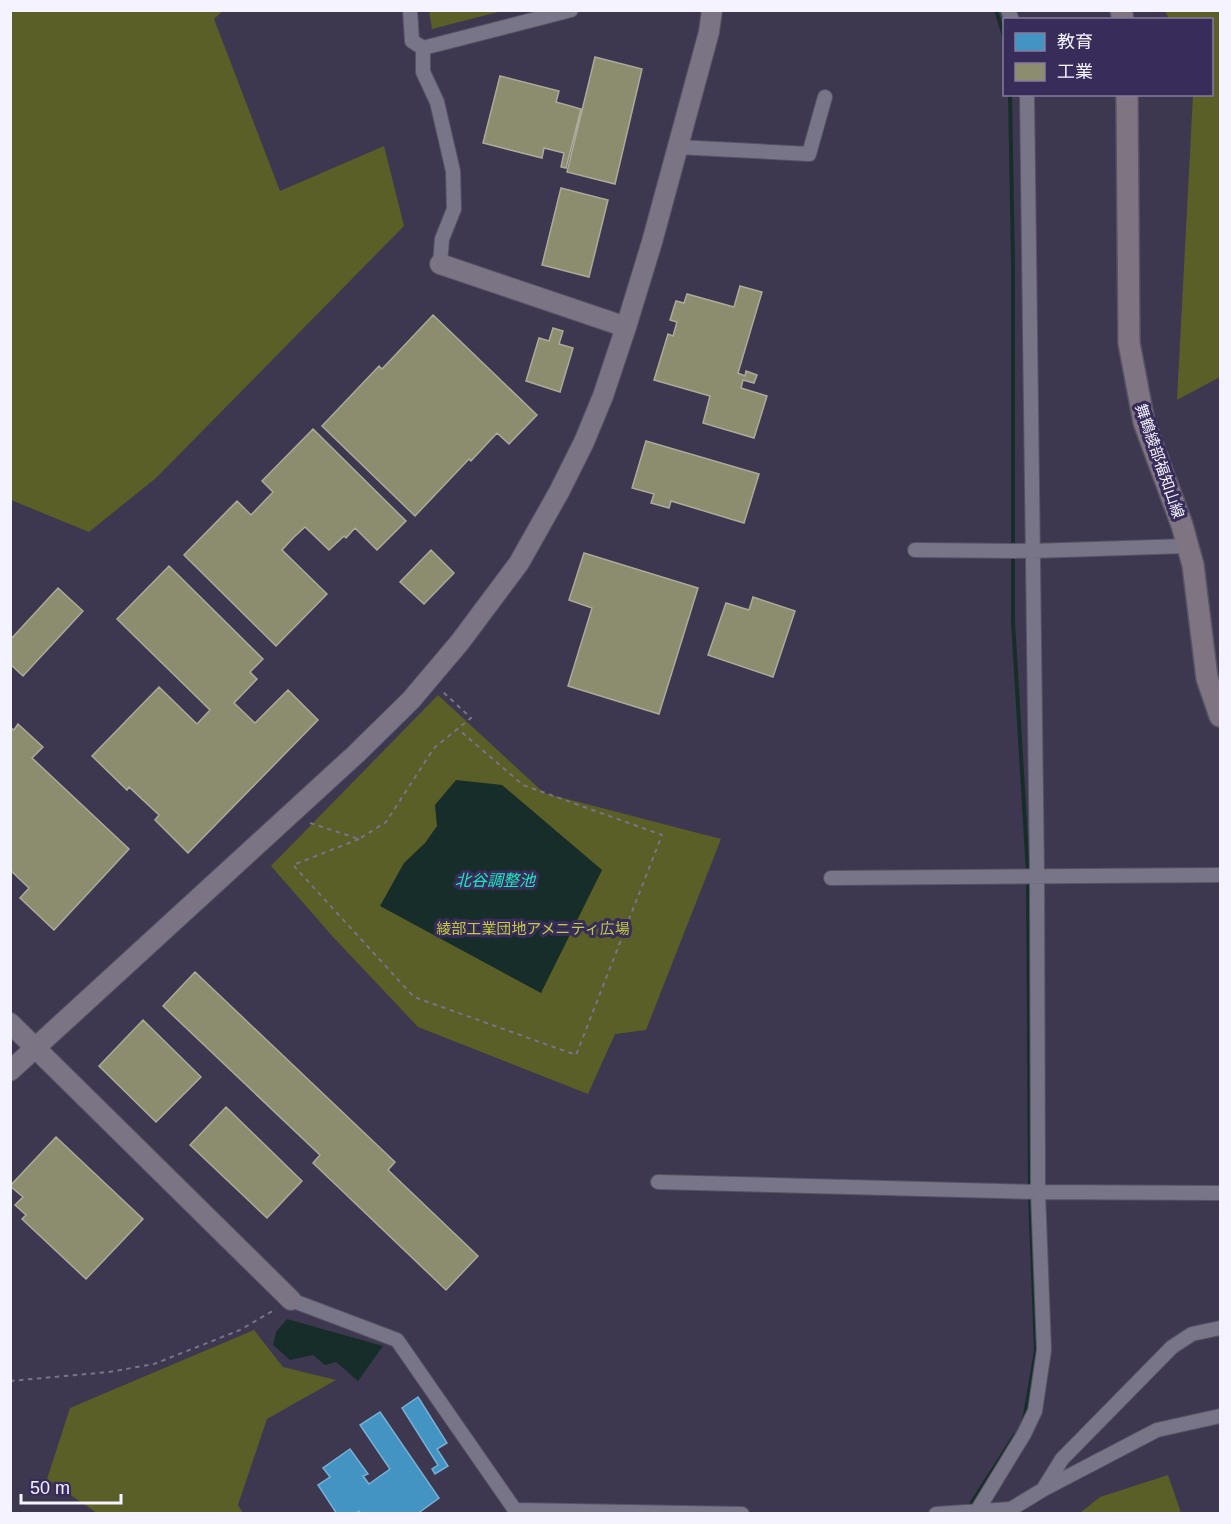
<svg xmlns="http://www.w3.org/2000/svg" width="1231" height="1524" font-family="Arial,'Noto Sans JP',sans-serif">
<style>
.green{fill:#5a5e27}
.water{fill:#172d29}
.schools{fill:#4393c3;stroke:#78b0d5;stroke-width:1.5}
.industry{fill:#8c8c6e;stroke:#acab9a;stroke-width:1.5}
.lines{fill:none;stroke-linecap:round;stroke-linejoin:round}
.stream{stroke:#172d29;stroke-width:4}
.street-casing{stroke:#575365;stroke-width:16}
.secondary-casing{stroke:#575365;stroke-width:22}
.primary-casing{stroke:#575365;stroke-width:24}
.path{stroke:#787486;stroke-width:2;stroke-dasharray:4.5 4.5;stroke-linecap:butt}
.street{stroke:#797589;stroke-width:14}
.secondary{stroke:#7a7485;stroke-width:20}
.primary{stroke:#7e7482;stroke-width:21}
.labels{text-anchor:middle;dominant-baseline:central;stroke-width:6;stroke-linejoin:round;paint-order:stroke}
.street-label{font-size:15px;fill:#f5f3ff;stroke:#382d5a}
.park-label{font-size:15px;fill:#c1cb40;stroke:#382d5a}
.water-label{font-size:16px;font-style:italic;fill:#18ebc1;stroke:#382d5a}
</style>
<rect width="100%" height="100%" fill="#3d3850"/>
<path class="green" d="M429,10H502V11L432,29Z
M10,11H223L214,19L280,191L384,146L404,226L156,478L89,532L11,500Z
M1165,11H1220V377L1177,400L1193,95L1212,94V20L1169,19Z
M438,695L544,793L721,839L646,1030L615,1034L588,1094L418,1027L334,938L271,866Z
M254,1330L283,1367L336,1380L267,1419L238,1505L243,1513H97L47,1479L70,1408Z
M1168,1475L1181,1513H1080L1100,1497Z"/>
<path class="water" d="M456,780L502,785L602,870L541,993L380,906L404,863L425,843L437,826L435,805Z
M287,1319L383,1346L358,1381L336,1362L325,1365L313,1355L290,1360L273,1345L276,1332Z"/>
<path class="schools" d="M418,1397L447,1443L437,1449L448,1466L435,1474L432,1469L438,1465L402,1408Z
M380,1412L439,1498L417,1514H360L359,1511L355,1514H337L318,1485L330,1477L323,1468L350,1449L368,1474L363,1476L369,1484L390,1469L360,1425Z"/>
<path class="industry" d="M595,57L642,69L615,184L567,172Z
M500,76L559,91L556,102L581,109L566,168L561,167L564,153L544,148L542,158L483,143Z
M561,188L608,200L589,277L542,265Z
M740,286L762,292L738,373L745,376L746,371L757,375L754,383L743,380L741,388L767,396L754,438L703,423L710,396L654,380L668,334L673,336L677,322L670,320L676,301L684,303L687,294L734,307Z
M433,315L537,415L509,444L497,433L471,461L469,459L415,516L322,426L379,366L382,369Z
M553,328L563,331L559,344L573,348L560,392L526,381L539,338L549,341Z
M313,429L406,521L377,550L355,528L346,538L344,536L329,550L305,527L293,538L282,550L327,594L276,646L184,555L237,501L251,515L273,492L262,481Z
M646,441L759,474L744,523L671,501L669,508L651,503L654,494L632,488Z
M431,550L454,573L424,604L400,582Z
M584,553L698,588L659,714L568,686L592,608L569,600Z
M169,566L263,659L250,672L257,679L234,703L255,723L288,690L318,720L188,853L155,820L159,815L129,787L127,790L92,756L159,687L197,724L210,710L117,619Z
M58,588L83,611L23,676L10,664V640Z
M753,597L795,611L773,677L708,655L726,603L749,610Z
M18,724L43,747L32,758L129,849L54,930L20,898L29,888L10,870V727L14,730Z
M195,972L395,1162L388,1170L478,1256L446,1290L313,1163L320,1155L163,1006Z
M143,1020L201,1077L156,1122L99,1066Z
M226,1107L302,1181L267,1218L190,1145Z
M56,1137L143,1219L86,1279L22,1219L26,1215L15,1205L23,1197L10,1186Z"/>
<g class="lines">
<path class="stream" d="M996,10L1004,36
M1010,94L1013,264V547
M1013,554V622L1028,873
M1028,881L1030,1188
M1024,1421L1036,1351L1030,1196
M969,1507L1015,1435"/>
<g class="street-casing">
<path id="street" d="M410,10L412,41L423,48L571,10
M1008,10L1012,20
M423,48V72L437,102L453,171L454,209L442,239L440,264
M677,147L809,154L825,97
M915,550L1032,551L1187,546
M831,878L1220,875
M658,1182L1038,1192L1220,1193
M291,1300L397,1340L515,1510V1514
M1044,1488L1062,1459L1172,1347L1192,1334L1220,1328
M515,1510L742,1514
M977,1511L1024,1434L1035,1411L1044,1350L1038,1192L1037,876L1027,94
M936,1514L1011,1509L1044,1489L1157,1430L1220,1416"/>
</g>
<g class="secondary-casing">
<path id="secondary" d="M440,264L626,327
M10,1023L291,1300
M10,1071L356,754L411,700L460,642L519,563L559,492L584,442L603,396L626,327L652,242L709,32L712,10"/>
</g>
<g class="primary-casing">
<path id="primary" d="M1121,10L1123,20
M1127,94L1129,343L1144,422L1182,525L1193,565L1207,678L1220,716"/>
</g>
<path class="path" d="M310,823L359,839L386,822L434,748L471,718L442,691
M359,839L293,865L414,997L576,1055L662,835L523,785L458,729
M10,1381L109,1372L154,1364L240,1330L276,1309"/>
<use href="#street" class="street"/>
<use href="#secondary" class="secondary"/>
<use href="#primary" class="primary"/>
</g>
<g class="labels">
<g class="street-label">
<text transform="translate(1160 461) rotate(71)">舞鶴綾部福知山線</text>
</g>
<g class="park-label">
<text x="533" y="928">綾部工業団地アメニティ広場</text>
</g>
<g class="water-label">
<text x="495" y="880">北谷調整池</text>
</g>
</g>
<rect width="1231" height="1524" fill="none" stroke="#f5f3ff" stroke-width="24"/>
<rect x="1003" y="18" width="210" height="78" fill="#382d5a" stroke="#847c9c" stroke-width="1.5"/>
<rect x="1015" y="33" width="30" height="18" fill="#4393c3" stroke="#847c9c" stroke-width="1.5"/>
<text x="1057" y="48" font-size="18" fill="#f5f3ff">教育</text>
<rect x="1015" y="63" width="30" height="18" fill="#8c8c6e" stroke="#847c9c" stroke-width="1.5"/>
<text x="1057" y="78" font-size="18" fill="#f5f3ff">工業</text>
<path d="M21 1494v9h100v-9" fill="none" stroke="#f5f3ff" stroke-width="3"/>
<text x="30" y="1494" font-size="18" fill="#f5f3ff" stroke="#382d5a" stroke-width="4.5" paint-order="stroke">50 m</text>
</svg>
